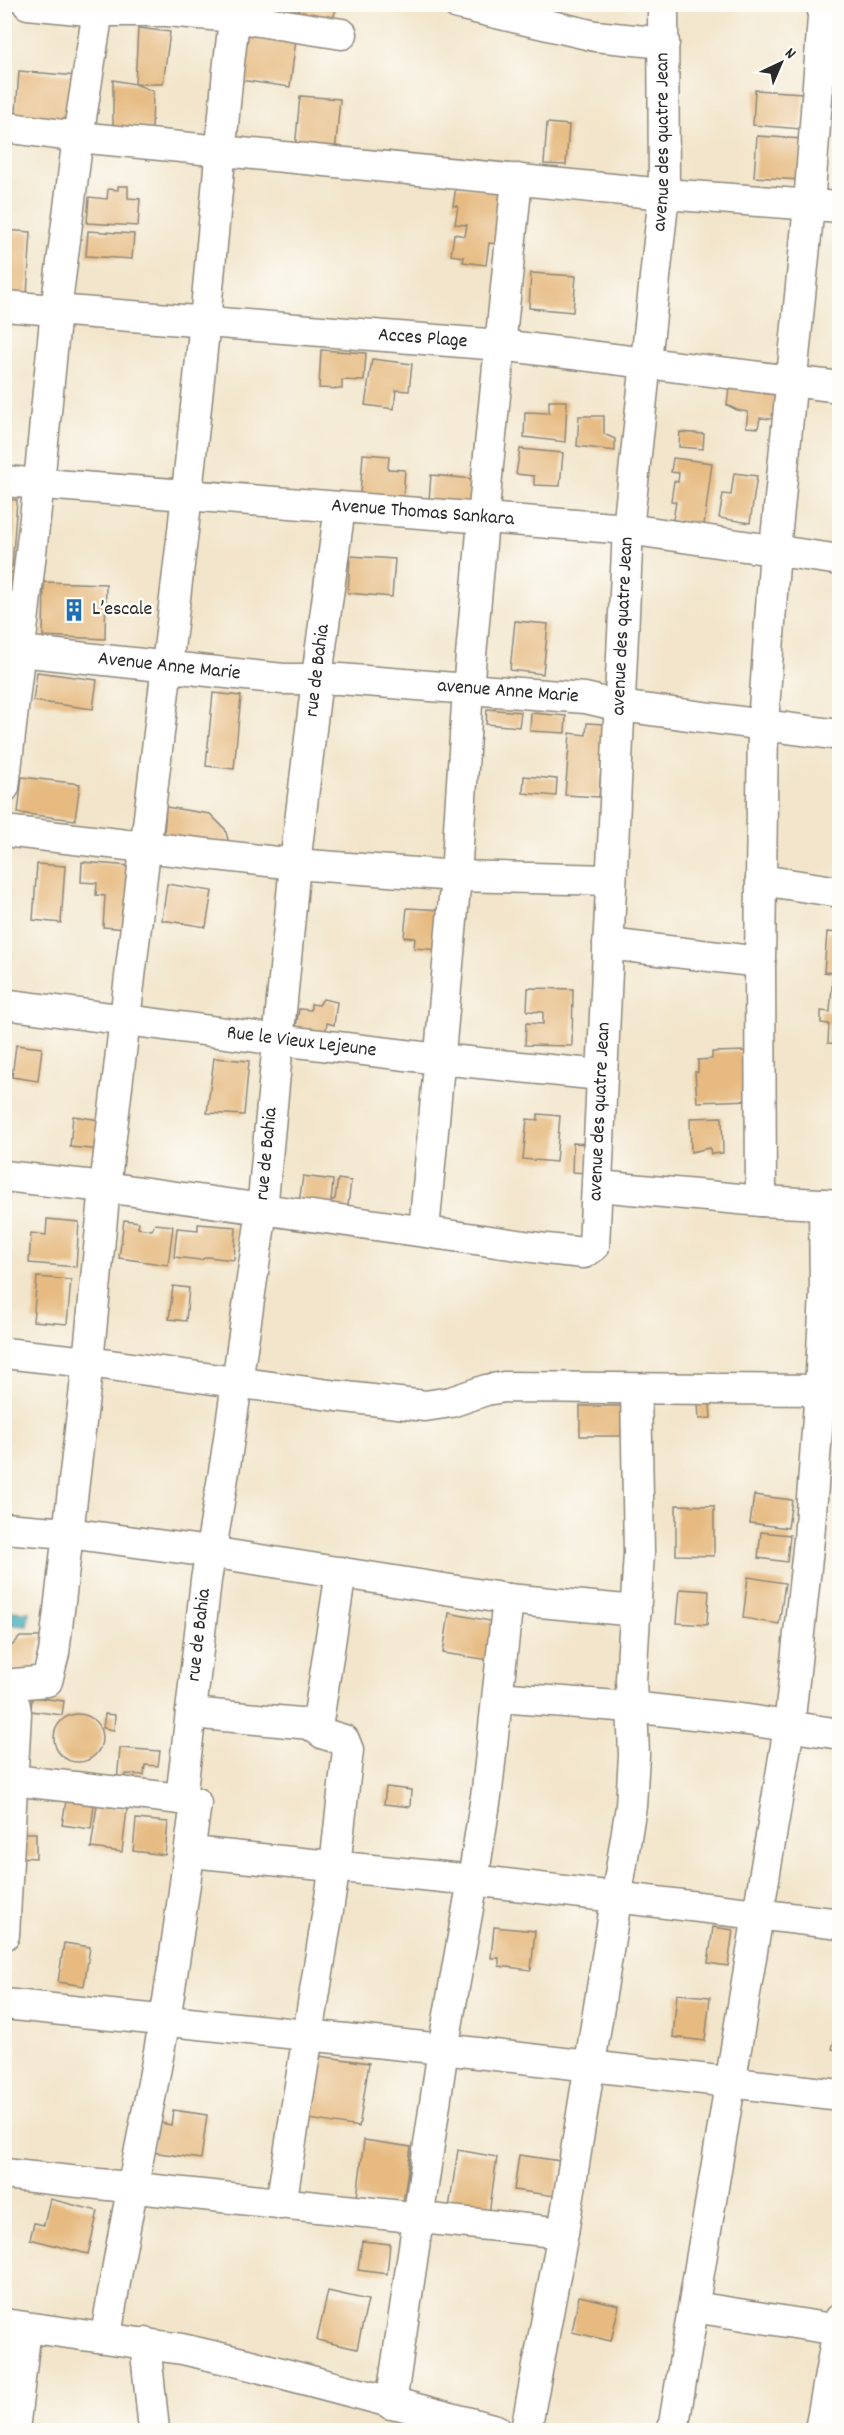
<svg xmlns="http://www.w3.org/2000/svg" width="844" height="2435" font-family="Dekko,sans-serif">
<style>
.water{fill:#3dabbb;stroke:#346b73;stroke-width:1.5}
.building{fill:#e6ba80}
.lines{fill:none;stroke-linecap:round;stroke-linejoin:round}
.minor-casing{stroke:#8e887b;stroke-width:33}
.minor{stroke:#fff;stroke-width:30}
.labels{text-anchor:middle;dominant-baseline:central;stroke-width:5;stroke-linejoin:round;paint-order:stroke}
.street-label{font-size:20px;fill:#2b2b2b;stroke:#fdfcf7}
.poi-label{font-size:20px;fill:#2b2b2b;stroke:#fdfcf7;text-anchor:start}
</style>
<rect width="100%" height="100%" fill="#fdfcf7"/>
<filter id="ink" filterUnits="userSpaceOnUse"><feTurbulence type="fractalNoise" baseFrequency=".0167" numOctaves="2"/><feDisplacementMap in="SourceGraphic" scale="12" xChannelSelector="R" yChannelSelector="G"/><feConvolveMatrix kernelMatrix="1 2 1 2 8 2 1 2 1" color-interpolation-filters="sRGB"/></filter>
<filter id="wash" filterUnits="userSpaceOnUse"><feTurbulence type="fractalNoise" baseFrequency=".008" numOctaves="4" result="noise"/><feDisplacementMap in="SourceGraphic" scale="24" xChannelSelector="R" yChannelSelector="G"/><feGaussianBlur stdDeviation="1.35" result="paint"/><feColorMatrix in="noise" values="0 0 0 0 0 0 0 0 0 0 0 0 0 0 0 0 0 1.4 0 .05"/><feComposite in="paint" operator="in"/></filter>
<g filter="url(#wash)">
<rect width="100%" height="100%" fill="#f2e5cb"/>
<path class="water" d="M5,1611L29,1612L27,1626L5,1624Z"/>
<g id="blocks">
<path class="building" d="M252,4H293L289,25L249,17Z
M300,4H338L330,27L297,21Z
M138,28L170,32L163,84H135Z
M247,31L296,39L290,87L240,80Z
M19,71L77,76L73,132L15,127Z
M113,80L135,84L153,91L152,132H113Z
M755,90L803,93L801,129L753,125Z
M300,96L340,99L335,153L295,149Z
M547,123L569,125L566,165L544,164Z
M757,136L803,139L800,180L754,177Z
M118,186H128V198L140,199L138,226L87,223L89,197L107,199L108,189L118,190Z
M456,186L502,192L500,244L489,243L486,265L463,262L464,257L451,255L454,234L465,236L467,225L455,224L458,206H453Z
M4,230L31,232L27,295L4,294Z
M88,231L134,234L132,259L86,256Z
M531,273L576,276L573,312L529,308Z
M838,314H840V357H835Z
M321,350L366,353L364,381L342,380V389L319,388Z
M372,359L412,364L409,391L396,390L394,409L365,405Z
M729,387L776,393L773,419L760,418L758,428L746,427L748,412L737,410L727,405Z
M549,401H567L565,442L524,437L525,412L549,413Z
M579,416H604V434L615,439V451L577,446Z
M680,432L704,434L703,449L679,447Z
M520,449L563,453L560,486L534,485V476L516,474Z
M363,454L389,456L388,469L405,470L403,498L360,495Z
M673,458L712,463L704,525L673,520L676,502L671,501L674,481L678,482L679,473L671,472Z
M734,473L757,476L750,523L719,518L723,494L731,495Z
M431,475L475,479L472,504L429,500Z
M4,499L17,500L12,567L4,566Z
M350,556L395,559L392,597L348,593Z
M4,572L18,573L16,613L4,612Z
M44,582L106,584L105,639L43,636Z
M515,621L548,624L543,674L510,670Z
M37,672L97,680L93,709L33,701Z
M213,693L241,696L234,769L206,766Z
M487,709L521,712L519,727L486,724Z
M531,713L566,716L565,733L530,731Z
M587,723L604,724L599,797L565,795L570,733L586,735Z
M524,776L557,779L556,796L523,793Z
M22,777L80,784L75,820L18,813Z
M166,807L210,814L225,829L229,843L164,835Z
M82,862L131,866L127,929L103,927L105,896L96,895L97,883L81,882Z
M37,864L65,866L61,923L33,920Z
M167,884L212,891L206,927L162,920Z
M407,908L443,910L441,950L414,948L415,938L404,937Z
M827,932L840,933V1044L828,1043L829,1024L821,1023V1011L830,1012L833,973L824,972Z
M528,988L573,989L572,1046L525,1045L526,1023L543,1024V1012L527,1011Z
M323,999L337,1002L334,1025L327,1023L325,1036L295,1032L299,1009L311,1010V1004L319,1005Z
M16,1045L42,1048L38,1081L12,1077Z
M749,1051L752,1100L697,1102L695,1072H698V1060L712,1059V1052Z
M214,1058L249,1061L244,1115L207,1113Z
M538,1114L560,1116L556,1162L523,1159L527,1119L538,1120Z
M73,1116L100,1120L101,1150L70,1147Z
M722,1117L723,1153L711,1154L710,1148L691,1152L690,1118Z
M573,1143L588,1144L587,1173L572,1172Z
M303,1176L333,1180L331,1201L335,1199L338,1179L351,1181L347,1213L298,1209Z
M47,1219L79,1222L76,1267L29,1263L31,1233L46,1235Z
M124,1220L139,1222L138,1228L152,1230L155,1224L173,1226L168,1265L119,1258Z
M198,1224L236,1227L234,1260L208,1257L200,1260L174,1257L177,1228L198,1230Z
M37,1277L71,1280L67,1324L33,1321Z
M173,1286L189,1288L186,1321L169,1319Z
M710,1402L711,1418L699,1419L698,1403Z
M580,1406H621V1436H580Z
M754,1495L792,1500L788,1528L750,1523Z
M676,1505L714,1506V1556L676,1555Z
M761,1532L790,1535L787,1562L758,1558Z
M748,1577L785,1583L779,1624L743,1618Z
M680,1589L709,1591L707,1625L677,1623Z
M449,1613L495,1622L490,1660L443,1653Z
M20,1637H41L34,1674L4,1668L6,1652Z
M32,1697L64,1701L62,1715L31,1711Z
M105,1714L115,1715L114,1730L103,1728Z
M54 1738a24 24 0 1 1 48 0a24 24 0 1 1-48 0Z
M120,1748L160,1751L158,1766L145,1765L144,1775L126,1774L125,1783L117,1782Z
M386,1787L411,1790L410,1807L384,1804Z
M66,1801L94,1805L91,1829L62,1825Z
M97,1805L127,1809L122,1852L91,1848Z
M136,1819L168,1822L165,1855L133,1851Z
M20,1833H36V1858L19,1857Z
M494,1927L535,1931L531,1970L499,1966V1958H491Z
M713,1927L733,1930L728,1966L708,1963Z
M64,1943L90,1947L84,1986L58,1982Z
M677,1994L710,1997L705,2041L673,2037Z
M840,2018V2051L832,2049Z
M319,2056L369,2063L359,2127L309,2119Z
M173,2110L207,2115L201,2159L152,2152L156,2122L171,2125Z
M364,2140L411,2147L403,2204L357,2198Z
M458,2150L497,2157L489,2214L449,2208Z
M519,2155L560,2161L555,2196L514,2190Z
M50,2199L98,2211L88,2254L30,2239L34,2223L44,2225Z
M362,2241L390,2244L387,2274L358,2270Z
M328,2291L368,2300L357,2349L317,2340Z
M579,2296L619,2305L611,2341L572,2332Z
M792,2424L818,2430H791Z"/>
</g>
</g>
<g filter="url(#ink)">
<use href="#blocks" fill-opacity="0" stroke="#8e887b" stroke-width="1.5"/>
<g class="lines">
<g class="minor-casing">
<g id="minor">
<path d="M28,4L98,11H167L234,17L342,34"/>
<path d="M458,4L595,36L664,43"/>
<path d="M4,127L78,137L664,194L840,207"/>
<path id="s1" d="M4,306L500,345L840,387"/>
<path id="s2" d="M4,481L628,529L840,560"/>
<path id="s3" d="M20,651L283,679H340L585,698L620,706L840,735"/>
<path d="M4,787L39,483L56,310L78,137L99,4"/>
<path d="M4,831L295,864L456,876L611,880"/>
<path d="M761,880L840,892"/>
<path d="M608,944L760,962"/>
<path id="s4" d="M4,1004L279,1040L439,1059L601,1075"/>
<path id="s5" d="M4,1176L105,1187L546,1249L584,1253L594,1246L628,529L664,194L663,4"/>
<path d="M598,1186L761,1201L840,1205"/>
<path d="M761,1201L760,962L763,724L775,549L809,205L824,4"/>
<path d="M424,1231L456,876L468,689L488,465L517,179"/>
<path d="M4,1353L88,1362L337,1396L425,1406L451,1402L486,1390L504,1387L820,1390L839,1392"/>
<path d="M4,1528L68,1533L210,1552L508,1599L636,1611"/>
<path d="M4,1685L47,1681L54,1653L88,1362L105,1187L183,531L205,321L228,71L236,4"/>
<path d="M498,1697L631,1707L748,1720L840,1734"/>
<path d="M4,1701L15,1706L16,1713L4,1935"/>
<path d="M191,1713L310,1724L318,1721L341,1572"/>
<path d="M12,1780L181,1799L196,1803C186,1875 177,1947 165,2019C146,2125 122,2230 106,2337"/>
<path id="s6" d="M181,1799L206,1580L226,1459L262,1210L295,864L320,654L340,507"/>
<path d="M191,1852L473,1880L840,1924"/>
<path d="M4,2004L443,2049L840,2095"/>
<path d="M4,2174L563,2233"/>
<path d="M281,2204L335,1866L348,1750L344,1740L324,1734L310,1724"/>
<path d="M694,2307L838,2330"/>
<path d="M4,2324L182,2349L243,2363L496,2430"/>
<path d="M145,2343L154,2430"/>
<path d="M391,2404L443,2049L473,1880L487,1790L508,1599"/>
<path d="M14,2430L26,2328"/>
<path d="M526,2430L563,2233L631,1806L634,1755L631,1680L639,1553L636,1390"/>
<path d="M673,2430L789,1727L809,1539L820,1390L825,1294L824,1204"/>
<path d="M820,2430L840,2319"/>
</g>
</g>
<use href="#minor" class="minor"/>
</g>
</g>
<defs>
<g id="building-bare" transform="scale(1.8)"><path d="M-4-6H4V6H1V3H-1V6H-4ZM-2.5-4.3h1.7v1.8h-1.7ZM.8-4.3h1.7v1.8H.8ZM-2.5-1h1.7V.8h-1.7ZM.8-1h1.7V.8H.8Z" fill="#1f6fb2" stroke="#fdfcf7" stroke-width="2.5" paint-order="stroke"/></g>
</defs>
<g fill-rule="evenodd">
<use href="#building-bare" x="74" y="610"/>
</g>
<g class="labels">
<g class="street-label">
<text stroke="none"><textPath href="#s5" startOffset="1704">avenue des quatre Jean</textPath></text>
<text stroke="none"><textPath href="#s1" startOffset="420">Acces Plage</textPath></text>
<text stroke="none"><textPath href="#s2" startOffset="420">Avenue Thomas Sankara</textPath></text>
<text stroke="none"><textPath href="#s5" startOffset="1218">avenue des quatre Jean</textPath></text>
<text stroke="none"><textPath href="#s3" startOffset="150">Avenue Anne Marie</textPath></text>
<text stroke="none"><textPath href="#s6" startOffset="1137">rue de Bahia</textPath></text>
<text stroke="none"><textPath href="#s3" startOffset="490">avenue Anne Marie</textPath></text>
<text stroke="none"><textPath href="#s4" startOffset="300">Rue le Vieux Lejeune</textPath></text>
<text stroke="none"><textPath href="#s5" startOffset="732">avenue des quatre Jean</textPath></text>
<text stroke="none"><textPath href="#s6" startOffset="651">rue de Bahia</textPath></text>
<text stroke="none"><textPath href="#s6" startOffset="165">rue de Bahia</textPath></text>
</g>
<g class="poi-label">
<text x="92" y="610">L’escale</text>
</g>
</g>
<rect width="844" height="2435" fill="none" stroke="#fdfcf7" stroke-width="24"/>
<g transform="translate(781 63) rotate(44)" stroke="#fdfcf7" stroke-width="4.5" paint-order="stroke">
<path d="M0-4.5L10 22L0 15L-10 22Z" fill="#2b2b2b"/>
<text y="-9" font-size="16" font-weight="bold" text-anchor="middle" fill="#2b2b2b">N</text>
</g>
</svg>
